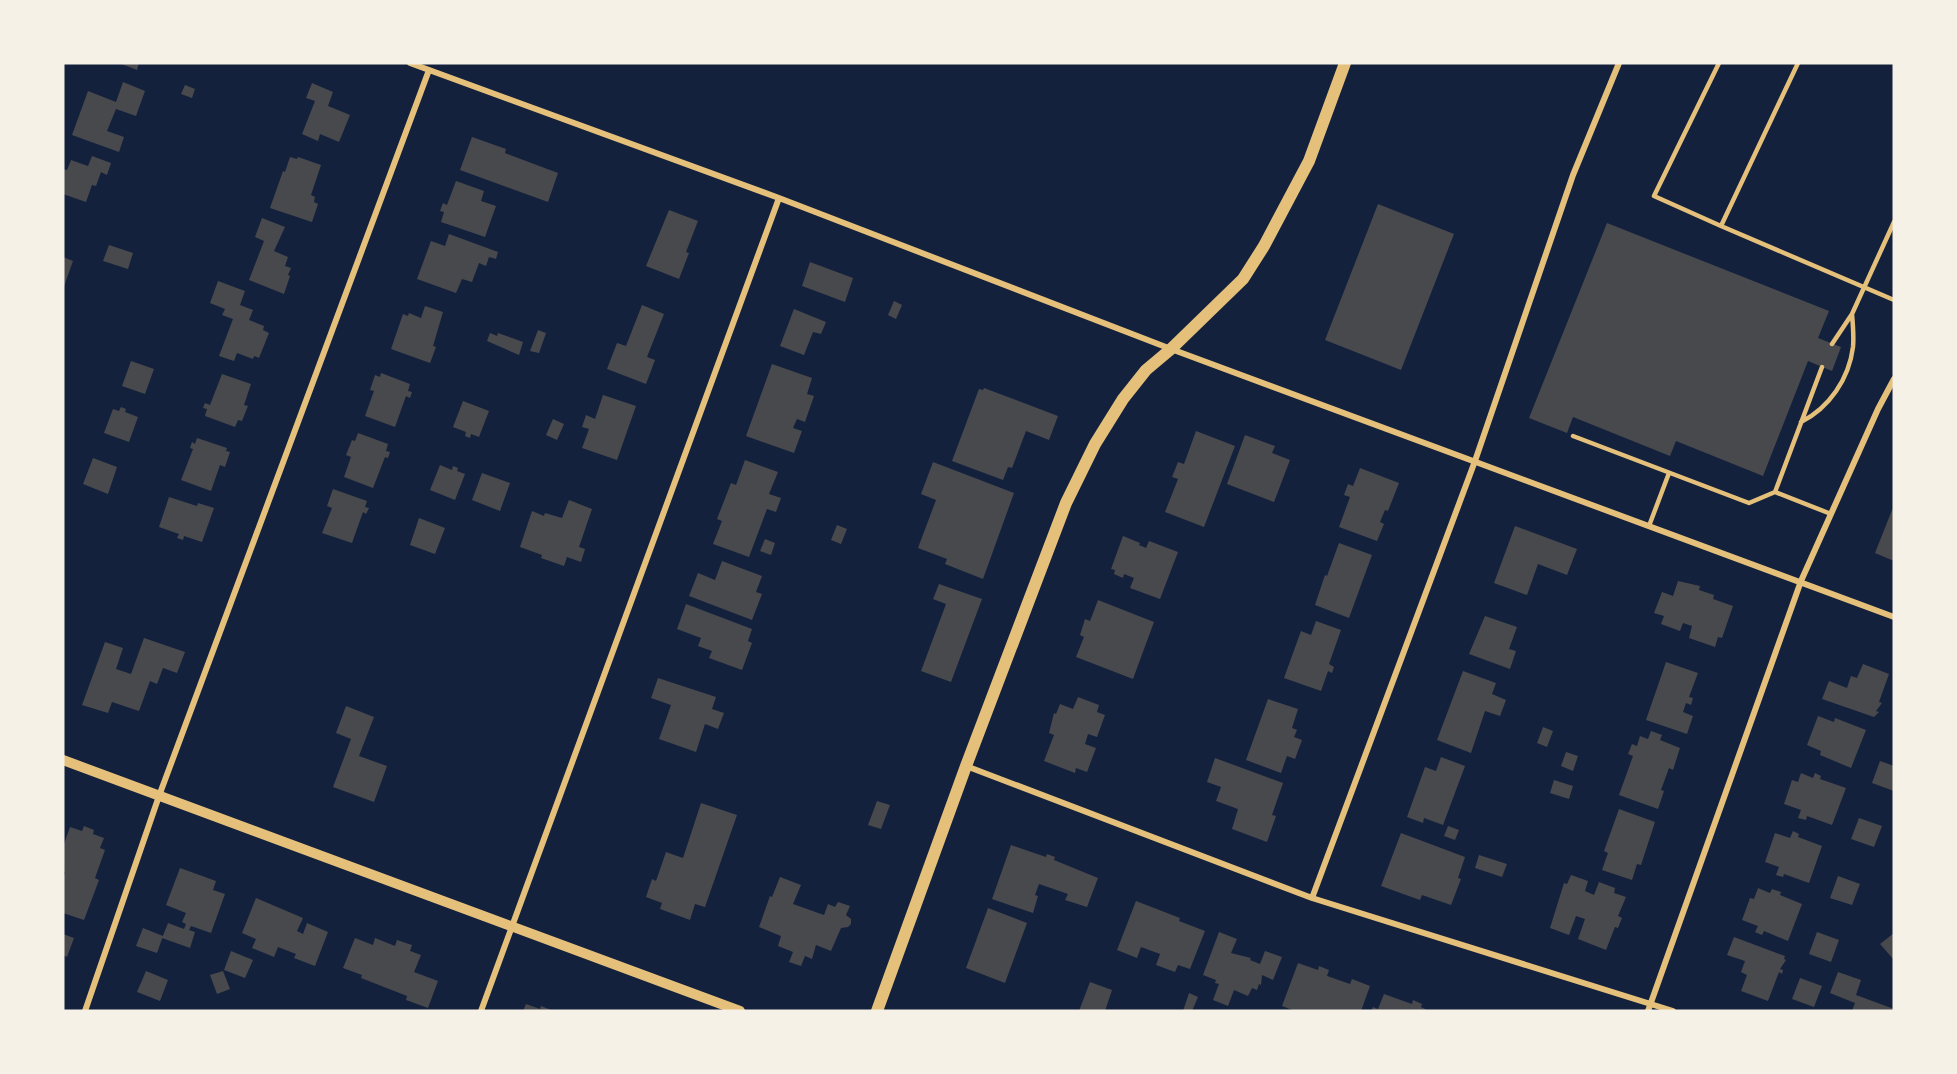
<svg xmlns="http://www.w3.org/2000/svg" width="1957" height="1074" font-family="'Space Grotesk',sans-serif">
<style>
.building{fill:#48494c}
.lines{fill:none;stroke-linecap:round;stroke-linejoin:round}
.service{stroke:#e5c07b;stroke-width:4.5}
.minor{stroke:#e5c07b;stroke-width:6}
.tertiary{stroke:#e5c07b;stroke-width:10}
.secondary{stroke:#e5c07b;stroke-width:12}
</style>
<rect width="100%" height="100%" fill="#14213d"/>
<path class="building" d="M119,63H139L137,70Z
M123,82L145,91L136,116L116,109L107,131L124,137L119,152L72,135L88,91L116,102Z
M312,83L333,92L328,106L350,115L339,142L320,134L318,141L302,134L315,101L306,98Z
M185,85L195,89L192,98L181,94Z
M472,137L506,149L505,153L558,173L548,202L460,170Z
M92,156L111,163L107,175L101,172L96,186L92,185L86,202L63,194V169L67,170L71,160L88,166Z
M290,157L297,159L298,157L321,165L311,195L315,197L314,202L318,204L312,222L270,208L283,171L285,172Z
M456,181L484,191L481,201L496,206L485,237L441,222L444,212L440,211L443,203L447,205Z
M1378,204L1454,234L1401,370L1325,340Z
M669,210L698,221L686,252L689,253L679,279L646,266Z
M262,218L285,227L274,251L288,257L285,266L291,268L288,275L290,276L284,294L249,280L264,241L255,237Z
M1607,223L1829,311L1818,338L1841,347L1832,371L1808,361L1763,476L1676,441L1670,456L1573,417L1567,433L1529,418Z
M449,234L498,252L496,259L489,257L486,266L479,263L472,282L462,279L456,293L417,279L431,241L445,246Z
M109,245L133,253L128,269L103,261Z
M63,257L73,261L63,289Z
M810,262L853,278L845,302L802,286Z
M218,281L245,291L240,305L253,310L249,320L264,326L263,330L269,333L259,358L254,356L253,359L237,353L234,361L219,356L233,319L222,315L225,309L210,303Z
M894,301L902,305L896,319L888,315Z
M642,305L664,314L647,357L655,360L646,384L607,369L617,343L626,346Z
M425,306L443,312L433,346L436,347L430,363L391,349L403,314L408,316L409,313L421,318Z
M794,309L826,322L821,334L813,332L804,355L780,346Z
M538,330L546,333L539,353L530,351Z
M490,333L497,336L498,333L523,342L519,355L487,341Z
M131,361L154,369L145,394L122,386Z
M772,364L812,378L807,394L814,396L805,422L797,419L793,428L802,431L794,453L746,436Z
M381,373L410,384L408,391L412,392L410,398L406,396L395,427L365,416L374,391L370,390L375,375L380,377Z
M222,374L251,384L244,405L248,406L242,421L238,420L235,427L205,416L207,409L203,408L205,403L210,405Z
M984,388L1058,416L1049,440L1026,431L1012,468L1008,467L1003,480L952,461L979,389L983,390Z
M603,395L636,406L617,460L582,448L589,429L582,427L586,415L595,419Z
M463,401L489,411L479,437L471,434L470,438L465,436L466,432L453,427Z
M121,407L126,409L125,412L138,417L129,442L104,433L113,409L119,411Z
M553,419L564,424L557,440L546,435Z
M1196,431L1235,446L1204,527L1165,512L1178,479L1172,477L1178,462L1184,464Z
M358,433L388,444L386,451L390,452L388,458L385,457L373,488L344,477L351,457L346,455L352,440L355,441Z
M1245,435L1275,446L1272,453L1290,460L1274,502L1227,484Z
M197,438L227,448L226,451L230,452L225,467L220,465L211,491L181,480L193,449L190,448L192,442L195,444Z
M93,458L117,467L108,494L83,484Z
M745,460L778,472L769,494L781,498L776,512L767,509L749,557L713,544L722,521L717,519L731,483L736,485Z
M933,462L1014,493L983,579L945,564L947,559L918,548L936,500L921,494Z
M440,465L452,470L453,466L458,468L457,471L465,474L455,500L430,490Z
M1360,468L1399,483L1388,511L1385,510L1380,522L1384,524L1377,541L1339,527L1350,497L1344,495L1348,484L1353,486Z
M482,473L510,483L500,511L472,500Z
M333,489L367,501L365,507L369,508L366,514L363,512L352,543L322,533L332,508L327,506Z
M169,497L197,506L198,503L214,508L202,542L184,536L183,540L177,538L179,534L159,527Z
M569,500L592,509L579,547L585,549L581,562L567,557L564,566L541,558L542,555L520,547L532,511L544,516L545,513L562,518Z
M1894,505V561L1875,553Z
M419,518L445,528L435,554L410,545Z
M837,525L847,529L841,544L831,540Z
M1515,526L1577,549L1567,575L1538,564L1527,595L1494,583Z
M1123,536L1140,543L1139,545L1146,548L1149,541L1178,552L1160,599L1130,588L1134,578L1124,574L1123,578L1114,574L1115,570L1111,569Z
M765,539L775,543L771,555L760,551Z
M1339,543L1372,555L1349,618L1315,605L1325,575L1327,576Z
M722,561L762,576L756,592L762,594L752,620L689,596L698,573L715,580Z
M1678,581L1700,586L1699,590L1714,595L1713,599L1733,606L1722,638L1718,637L1715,647L1689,638L1692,626L1683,623L1680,631L1661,624L1664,616L1654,613L1662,592L1673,596Z
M939,584L982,599L951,682L921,671L946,604L933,599Z
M1098,600L1154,622L1133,679L1076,657L1084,637L1080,635L1085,619L1090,621Z
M686,604L752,629L748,641L752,643L742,670L709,658L712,651L698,646L701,638L677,629Z
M1485,616L1517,627L1509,649L1516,651L1510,669L1469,654Z
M1316,621L1341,630L1329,664L1334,667L1332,673L1328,671L1321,691L1284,678L1301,631L1311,635Z
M144,638L185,652L177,673L163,668L157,684L150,681L139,711L112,702L108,713L82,705L105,642L123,648L116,669L131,674Z
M1666,662L1698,673L1689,697L1693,698L1691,705L1686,703L1683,712L1693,716L1687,734L1646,720Z
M1863,664L1889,674L1879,702L1882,703L1876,711L1879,712L1874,717L1822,699L1829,681L1847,688L1851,676L1857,678Z
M1463,671L1496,683L1492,694L1506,700L1500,716L1485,711L1471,753L1437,740Z
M658,678L716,697L712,709L724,713L718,729L705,724L696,752L659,739L671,705L651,698Z
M1078,697L1099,705L1097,712L1105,715L1097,737L1088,734L1085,744L1096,748L1087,772L1076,768L1075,773L1044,761L1054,735L1049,733L1054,713L1056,714L1060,704L1073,709Z
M1268,699L1298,709L1292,728L1297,730L1294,737L1302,740L1295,759L1287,756L1281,773L1246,760Z
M346,706L374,717L359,756L387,766L374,802L333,787L351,739L336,733Z
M1818,716L1834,722L1835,718L1866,730L1851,768L1820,755L1821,751L1807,745Z
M1543,727L1553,731L1547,747L1537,743Z
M1651,731L1662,735L1660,740L1680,748L1673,770L1669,768L1661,790L1664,791L1658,809L1619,795L1633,756L1628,754L1632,744L1637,746L1640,736L1648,739Z
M1566,752L1578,756L1573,771L1561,766Z
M1441,757L1465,766L1443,825L1424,818L1423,823L1407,817L1425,767L1436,771Z
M1215,758L1283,783L1272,815L1276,816L1267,842L1232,829L1238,809L1216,801L1221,787L1207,782Z
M1880,761L1894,766V791L1872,783Z
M1801,773L1813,778L1815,773L1821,776L1820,779L1846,788L1832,825L1807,816L1806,820L1798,818L1801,810L1784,804L1792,780L1798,782Z
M1554,780L1573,786L1569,799L1550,793Z
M877,801L890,805L881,829L868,825Z
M701,803L737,815L705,907L695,904L690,920L660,909L662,903L646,897L652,879L656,881L666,852L683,858Z
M1619,809L1655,822L1641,865L1637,864L1632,880L1602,870L1608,853L1604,851Z
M1859,818L1882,826L1874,847L1851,839Z
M84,826L94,830L93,834L104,838L100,848L105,850L95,878L99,880L84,920L63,913V879L65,872L63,871V847L70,827L82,831Z
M1448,826L1459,830L1455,840L1444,836Z
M1793,831L1799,834L1798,837L1822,846L1809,883L1784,874L1783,877L1776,875L1779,867L1765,862L1775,833L1790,838Z
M1401,833L1465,857L1458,878L1461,879L1451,905L1422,895L1420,900L1381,886Z
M1011,845L1046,857L1047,854L1055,857L1054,860L1098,878L1087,907L1065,900L1068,894L1039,884L1035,895L1038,896L1033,913L992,899Z
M1479,855L1507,864L1502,877L1475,868Z
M180,868L216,881L213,890L225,894L211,933L191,926L189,930L195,932L190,948L162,938L168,923L184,929L186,924L182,922L186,913L166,905Z
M1571,875L1588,881L1585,891L1594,895L1599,882L1615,888L1614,893L1626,897L1618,916L1622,918L1618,928L1615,927L1606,950L1578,939L1585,919L1576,916L1569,935L1550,928L1564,883L1567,884Z
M1838,876L1860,884L1852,905L1830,898Z
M780,877L801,885L793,904L824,915L828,904L835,907L838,902L850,906L846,915L851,919V924L848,927L841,928L831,951L816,945L812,959L805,956L801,966L789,962L793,952L778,946L781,936L759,927L770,896L772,897Z
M1758,888L1770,893L1772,889L1781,892L1780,895L1802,904L1788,941L1764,931L1762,935L1755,932L1758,926L1742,920L1750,898L1754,899Z
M256,898L303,918L297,931L303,934L307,923L328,932L315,966L294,958L296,954L278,947L274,957L252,948L256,939L242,933Z
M1136,901L1180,918L1179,921L1205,931L1190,969L1178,965L1175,972L1156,965L1160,954L1141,947L1137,958L1117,950Z
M988,908L1027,923L1005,983L966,968Z
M143,928L163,936L157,953L136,946Z
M1219,932L1237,939L1231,953L1251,958L1250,960L1260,964L1265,951L1282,957L1273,980L1262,975L1261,985L1259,984L1257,990L1252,988L1248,996L1234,990L1228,1006L1213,1000L1219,984L1215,983L1216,980L1203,975Z
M1817,932L1839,940L1831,962L1809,954Z
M1894,933V960L1880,944Z
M63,934L74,938L67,957L63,955Z
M1734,937L1785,956L1784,959L1786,960L1780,969L1783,970L1782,974L1779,972L1768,1001L1741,991L1747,975L1741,972L1745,961L1727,955Z
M355,938L373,945L375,938L395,946L397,940L412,945L410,951L421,955L414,972L438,981L428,1008L406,1000L407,996L361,978L362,975L343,968Z
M231,951L253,960L245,978L224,970Z
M1298,963L1318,970L1319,966L1329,970L1327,976L1350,984L1352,979L1370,986L1361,1011H1295L1282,1006Z
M146,971L168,980L160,1001L137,992Z
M223,971L230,989L217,994L210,975Z
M1838,972L1861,980L1856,995L1894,1009V1011H1852L1855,1003L1830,993Z
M1800,978L1822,986L1814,1007L1792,999Z
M1090,982L1112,990L1105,1011H1079Z
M1189,993L1198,997L1192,1011H1183Z
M1384,994L1412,1004L1413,1000L1422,1004L1421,1007L1429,1011H1371L1373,1007L1378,1009Z
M526,1004L540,1009L541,1006L554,1011H523Z"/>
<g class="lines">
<path class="service" d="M1719,63L1654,196L1721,226
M1798,63L1721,226L1894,300
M1832,344L1852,314L1894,222
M1822,367L1775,492L1831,514
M1801,422C1829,408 1849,379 1853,347C1854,336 1853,325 1852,314
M1573,436L1749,503L1775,492
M1649,526L1669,473"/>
<path class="minor" d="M410,63L779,198L1171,349L1894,617
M966,766L1312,898L1673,1011
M1312,898L1475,461L1573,175L1619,63
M85,1011L159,796L429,70
M481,1011L779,198
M1648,1011L1801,581L1878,409L1894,379"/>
<path class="tertiary" d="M63,760L740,1011"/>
<path class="secondary" d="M877,1011L966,766L1066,503L1095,444L1123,399L1146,370L1171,349L1243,279L1264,246L1309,161L1345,63"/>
</g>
<rect width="1957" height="1074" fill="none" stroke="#f6f1e7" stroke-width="129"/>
</svg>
